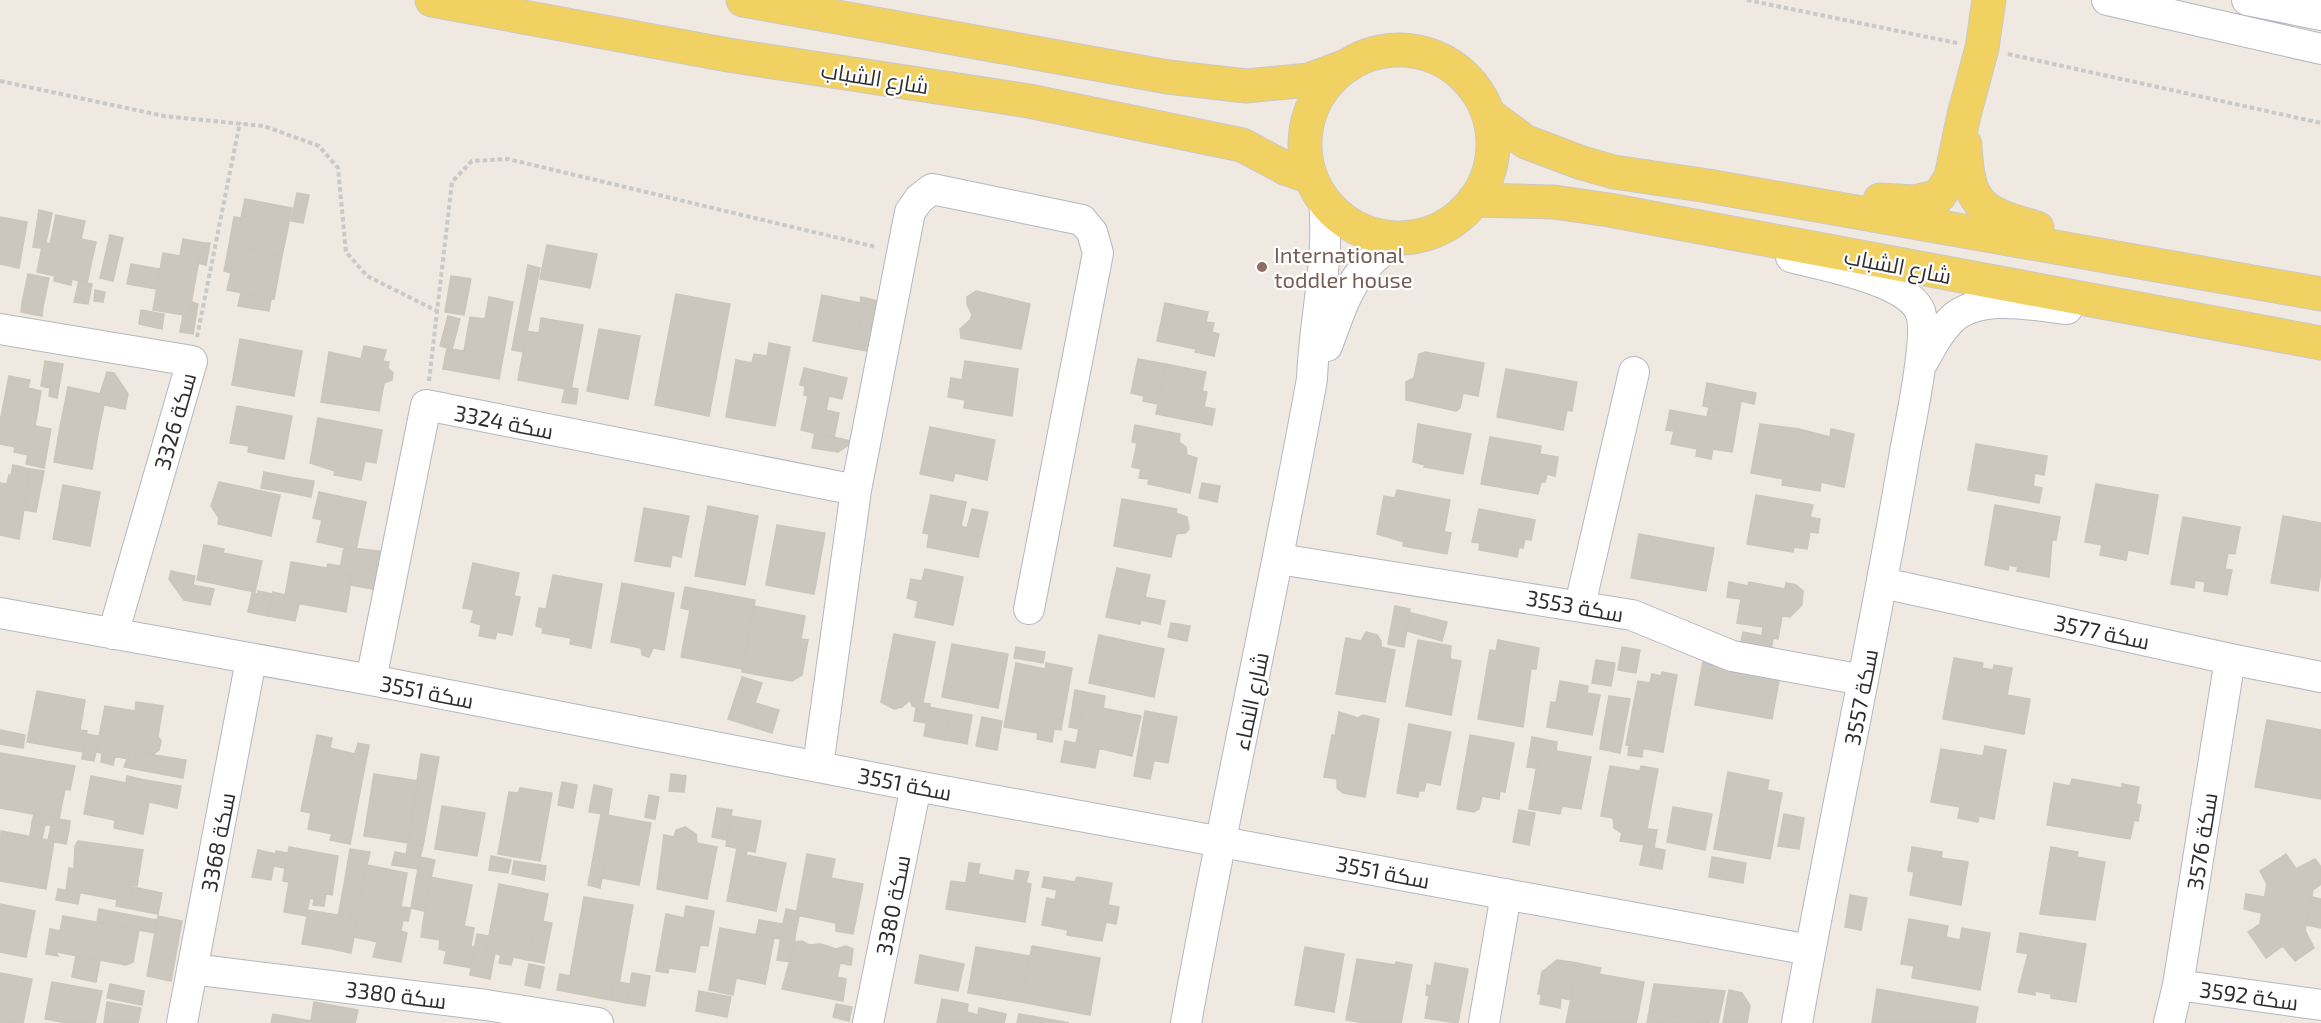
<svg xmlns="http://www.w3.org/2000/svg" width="2321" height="1023" font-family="'Exo 2',Cairo,sans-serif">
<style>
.building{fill:#cbc7bf;stroke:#cbc5ba;stroke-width:1.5}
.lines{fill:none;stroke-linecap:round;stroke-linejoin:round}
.minor-casing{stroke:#b4b7c1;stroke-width:32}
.major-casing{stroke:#c9c9c9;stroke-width:35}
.path{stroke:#c9c9c9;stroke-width:4;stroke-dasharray:4.5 3;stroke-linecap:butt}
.minor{stroke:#fff;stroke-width:30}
.major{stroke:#f2d163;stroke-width:33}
.education-dot{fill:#8d6e63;stroke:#fff;stroke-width:2}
.labels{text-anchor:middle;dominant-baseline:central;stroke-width:4.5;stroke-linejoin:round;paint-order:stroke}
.street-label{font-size:22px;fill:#2e2e2e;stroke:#fff}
.education-label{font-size:22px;fill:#785e54;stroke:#fff;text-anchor:start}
</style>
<rect width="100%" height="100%" fill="#efe9e1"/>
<path class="building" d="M297,193L309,195L303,223L291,221Z
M245,199L292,208L282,256L229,245L234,217L241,218Z
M39,210L52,213L46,243L43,242L41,248L33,247Z
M56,215L85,221L81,239L96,242L87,283L72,279L71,285L54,281L55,276L37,272L43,242L50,244Z
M0,217L27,222L19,268L0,264Z
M110,235L123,238L113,281L100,278Z
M183,239L205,243L203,254H200L189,316L153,310L163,253L180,256Z
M205,243H210L206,265L198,263Z
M229,245L282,256L274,299L227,290L231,273L224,271Z
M547,245L597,254L590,288L540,279Z
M131,264L160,269L156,289L127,284Z
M528,265L540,268L523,352L512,350Z
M28,274L49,278L43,307L22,303Z
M451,276L471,279L464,315L445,312Z
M79,281L92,284L88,304L74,302Z
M95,290L105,292L103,302L94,301Z
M976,291L1030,304L1021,349L961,338L960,329L970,320L972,315L967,304V297Z
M241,293L271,299L269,311L238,306Z
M676,294L730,304L709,416L655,405Z
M822,295L865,304L855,349L813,341Z
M489,297L513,302L499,379L443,369L447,348L464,351L470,317L485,319Z
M861,297L882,302L873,352L855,349L865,304L860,303Z
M192,302L198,304L193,334L180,332L183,315L189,316Z
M22,303L43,307L42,316L21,312Z
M1165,303L1208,312L1206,322L1214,323L1212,332L1219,334L1214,356L1195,352L1196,349L1157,341Z
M141,310L164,314L162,329L139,324Z
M448,316L460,319L452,349L440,346Z
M541,318L583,325L571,390L518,380L527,331L539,333Z
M599,329L640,336L628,399L587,391Z
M240,339L302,351L294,396L232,385Z
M769,343L790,347L775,426L726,417L736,360L752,363L754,354L767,356Z
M364,346L386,350L383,361L389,362L388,368L393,373L392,380L384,383L379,411L321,402L329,352L361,359Z
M1425,352L1484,363L1478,396L1463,393L1460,408L1456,411L1406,400V382L1414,378L1419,354Z
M1138,359L1166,364L1158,404L1143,401L1144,396L1131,393Z
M45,361L63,364L57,398L49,396L50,388L41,386Z
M965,361L1018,369L1012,416L964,408L965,400L948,397L951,378L962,380Z
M1166,364L1206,372L1202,391L1207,392L1204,407L1215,409L1212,425L1156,414Z
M804,368L847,378L842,399L829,396L826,410L839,413L834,438L801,430L808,396L804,395L805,386L800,385Z
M1506,369L1577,382L1572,411L1567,410L1563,430L1497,417Z
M107,372L114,373L128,394L125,409L104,405L106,395L100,394Z
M9,376L30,380L28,388L41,391L35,426L51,429L44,468L26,464L28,455L14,452L15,447L0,444V422Z
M1707,383L1756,393L1754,404L1741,401L1739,413L1703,406Z
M68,387L106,395L98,434L60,427Z
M572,388L578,389L576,404L562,402L565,389Z
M237,406L292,416L284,459L248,452L249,446L230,443Z
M1709,407L1739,413L1732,452L1713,449L1711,459L1696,456L1697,449L1671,444L1674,431L1666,430L1670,410L1707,417Z
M318,418L382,430L376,463L365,461L361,480L334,475L335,471L310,463Z
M1418,424L1471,434L1463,474L1424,467L1425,465L1413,462Z
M1760,424L1799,429L1830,437L1831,429L1854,434L1844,487L1821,482L1820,491L1782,485L1783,479L1751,473Z
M1135,425L1180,434L1179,442L1186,447L1187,455L1197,458L1190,493L1148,484L1149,479L1139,478L1141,469L1132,467L1137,443L1132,442Z
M60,427L98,434L92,469L54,462Z
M930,427L995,440L987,480L955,473L953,481L920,474Z
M815,433L851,441L850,444L838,452L812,448Z
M1490,437L1541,446L1540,454L1558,457L1555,476L1547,474L1545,482H1541L1538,494L1481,484Z
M1976,444L2047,456L2044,475L2035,473L2033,486L2042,488L2039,503L1968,490Z
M13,465L30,469L28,479L11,476Z
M30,469L44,471L36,512L24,510Z
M264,472L295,478L291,493L261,488Z
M9,475L29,479L19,539L0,535V483L7,484Z
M295,478L314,481L311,497L291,493Z
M219,482L280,495L271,536L218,524L219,518L211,506Z
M1202,483L1220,486L1217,502L1199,498Z
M2096,484L2158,495L2148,554L2128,550L2126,560L2100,555L2102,545L2085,542Z
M63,485L100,492L90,546L53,539Z
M1397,490L1450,500L1444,532L1451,533L1447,554L1403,546L1404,542L1377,534L1384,496L1395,498Z
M319,492L366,502L356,550L317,542L322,520L313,518Z
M931,495L966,502L961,526L967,528L972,509L988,512L978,557L927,547L929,534L923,533Z
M1756,495L1813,505L1810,517L1820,519L1818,533L1810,532L1807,549L1794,547L1793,552L1747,544Z
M1122,499L1177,509L1176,513L1187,517L1189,529L1185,533L1176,534L1171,557L1114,546Z
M1995,505L2060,517L2056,540H2052L2049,577L2017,571L2018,567L2009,565L2008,570L1985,565Z
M708,506L758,516L745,585L695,576Z
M644,508L689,516L681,557L672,555L670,567L635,561Z
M1479,509L1535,520L1531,540L1525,539L1523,548L1519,547L1517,557L1479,550L1480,543L1472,542Z
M2283,516L2321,523V572L2318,591L2271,583Z
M2183,517L2240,527L2235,554L2228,553L2225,569L2232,570L2227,595L2204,591L2205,582L2195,580L2194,588L2171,584Z
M777,525L825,533L814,594L766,585Z
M1639,534L1714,548L1706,591L1631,578Z
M204,545L224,549L223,553L262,561L255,592L197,580Z
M344,547L386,552L383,567L342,559Z
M342,559L383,567L378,590L350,585L352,575L339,573Z
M291,562L327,568L328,564L341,566L339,573L352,575L346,612L284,601Z
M473,563L519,573L514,596L520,597L512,635L497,632L495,639L479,636L481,625L471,622L474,610L463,608Z
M1117,568L1150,575L1145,597L1165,601L1160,624L1141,620L1140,624L1106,617Z
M925,569L963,577L953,625L915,617L918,601L907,598L911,579L922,581Z
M171,571L195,576L193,585L214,589L210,605L184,600L169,579Z
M553,575L602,584L591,648L570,644L571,638L542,633L543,628L536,626L539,608L546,609Z
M1729,582L1748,586L1749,582L1785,589L1786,583L1796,585L1803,591L1802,605L1790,617L1782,616L1778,639L1762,636L1763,627L1737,623L1741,599L1727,597Z
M622,583L674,593L664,650L653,648L649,657L642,655L641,648L611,642Z
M685,587L755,600L743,669L681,657L690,610L681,608Z
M258,591L272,594L268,616L248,612L252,593L258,594Z
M273,592L285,595L284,601L299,604L295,621L268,616Z
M754,606L805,616L801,639L808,640L802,675L792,681L742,672Z
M1395,606L1410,609L1404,647L1388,644Z
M1411,613L1447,622L1442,641L1407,631Z
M1171,623L1190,626L1187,641L1168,637Z
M1366,632L1377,635L1381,641V647L1395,650L1385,702L1336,694L1346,638L1361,641Z
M1743,632L1773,638L1770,658L1739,652Z
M894,634L935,642L922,707L919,708L912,706L910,700L902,707L894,709L881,702Z
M1099,635L1164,649L1154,697L1089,683Z
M1418,640L1451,646L1450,659L1461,661L1451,715L1406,706Z
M1498,640L1539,648L1536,669H1531L1523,727L1478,719L1490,650L1496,651Z
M952,644L1008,654L998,708L942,697Z
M1016,647L1045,652L1043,663L1014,658Z
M1622,647L1640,650L1636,673L1618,670Z
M1954,658L1983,663L1982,668L1993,670L1994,665L2012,668L2007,695L2030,699L2024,734L1943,719Z
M1596,660L1615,663L1611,686L1592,683Z
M1703,661L1780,675L1772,719L1695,705Z
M1016,663L1045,669L1046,663L1072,668L1061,730L1054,729L1052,742L1037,739L1038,733L1004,727Z
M1662,672L1677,675L1663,752L1626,745L1638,681L1650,683L1652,674L1661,676Z
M742,677L762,683L755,703L779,710L772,733L728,719Z
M1560,681L1588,686L1587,693L1600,695L1592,735L1547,727L1551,702L1556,703Z
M1075,690L1105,696L1103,708L1084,704L1079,729L1069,727Z
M37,691L85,700L80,730L87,731L83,752L27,742Z
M1609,696L1630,699L1625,726L1604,723Z
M136,702L163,706L158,736L161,741L159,750L153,754L130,751L128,759L96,752L105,706L135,711Z
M922,703L930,704L926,723L914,721L916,708L922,707Z
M1084,704L1141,716L1132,756L1076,743Z
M929,707L950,711L945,740L924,736Z
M950,711L972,715L967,744L945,740Z
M1145,711L1177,717L1168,763L1137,758Z
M1339,712L1358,718L1363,715L1379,719L1365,797L1343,793L1337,788V779L1324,777L1332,735L1335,736Z
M982,717L1002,721L997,750L976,746Z
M2267,720L2321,730V799L2255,787Z
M1604,723L1625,726L1620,753L1600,749Z
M1409,724L1451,732L1440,785L1426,782L1424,791H1419L1418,797L1397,793Z
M0,730L25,735L23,748L0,744Z
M86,734L99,736L94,761L82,759Z
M317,735L332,738L330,748L355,754L358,743L369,745L350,844L330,840L332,834L308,829L311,813L301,811Z
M1470,735L1514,743L1505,792L1500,791L1499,799L1482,796L1479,809L1474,812L1457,809Z
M1532,737L1557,742L1556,751L1540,748L1536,768L1527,767Z
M1065,741L1099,748L1095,768L1061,762Z
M1629,745L1643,748L1642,757L1628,755Z
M1985,746L2006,750L1994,819L1979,816L1978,822L1958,818L1960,807L1931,802L1941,749L1983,756Z
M1540,748L1591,757L1581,809L1562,806L1560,814L1529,809Z
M130,751L186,760L183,778L124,767Z
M0,753L75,766L70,790L65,789L59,819L0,808Z
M102,754L115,756L113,765L101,762Z
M421,754L439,757L423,846L408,843Z
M1137,758L1154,761L1150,779L1134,776Z
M1610,766L1640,771L1641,766L1658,769L1644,845L1620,841L1622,833L1614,828L1613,818L1601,816Z
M1728,772L1769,780L1767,790L1782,793L1770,859L1714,849Z
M374,774L419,781L408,843L364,836Z
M671,774L686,776L684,792L669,791Z
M91,776L126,783L127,776L145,780L141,800L149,802L143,834L114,828L115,820L84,814Z
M2072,779L2122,788V784L2139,787L2136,804L2141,805L2138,821L2134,820L2130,839L2047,825L2054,783L2070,786Z
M145,780L181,786L177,808L141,800Z
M562,782L577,785L573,808L558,805Z
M594,785L612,789L608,815L589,812Z
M520,788L552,793L540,861L498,854L509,792L518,793Z
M649,795L659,797L655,819L645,817Z
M442,806L485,813L477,856L435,849Z
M1673,807L1712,814L1705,850L1667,842Z
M717,808L732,810L727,840L712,837Z
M1519,810L1535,813L1529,845L1513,842Z
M34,814L70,821L69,829L32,822Z
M601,814L651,823L639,885L602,878L604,866L592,864Z
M1784,814L1804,818L1799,849L1778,846Z
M731,816L761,821L755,852L726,846Z
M32,822L45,825L42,839L30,836Z
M51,826L69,829L66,844L48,840Z
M685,827L696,834L697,843L717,847L707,899L657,889L664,835L674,837L676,830Z
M1647,829L1657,830L1651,867L1640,865Z
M1,831L54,841L46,889L0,881Z
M78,841L143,850L137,886L133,885L130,902L66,890L69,868L74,869L75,846Z
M408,843L423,846L420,857L406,855Z
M289,847L338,856L332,895L326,894L324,906L313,905L314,899L310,898L306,916L284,912L289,882L283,881L285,868L273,866L276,851L288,853Z
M1912,847L1942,852L1941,858L1968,862L1961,905L1910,895L1914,872L1908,871Z
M2051,847L2078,852L2077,857L2105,862L2095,920L2040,914Z
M737,848L747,850L746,855L786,863L776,911L727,901Z
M1654,848L1665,850L1662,869L1651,867Z
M350,849L370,852L363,882L345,879Z
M258,850L276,854L271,880L252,877Z
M395,852L420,857L418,869L392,865Z
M807,854L835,859L831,878L863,884L853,934L836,931V923L796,915Z
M2286,854L2296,869L2315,859L2321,867V884L2313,890L2305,930L2314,948L2295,961L2283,946L2266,958L2248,932L2260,924L2267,884L2260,871Z
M491,856L511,860L508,873L489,870Z
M420,857L435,860L424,911L411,908Z
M1712,857L1746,863L1743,883L1709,877Z
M514,861L546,866L544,880L512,874Z
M969,863L980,864L978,874L1014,881L1016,870L1029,872L1026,883L1031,884L1025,922L946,909L951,881L966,883Z
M592,864L604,866L600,888L588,885Z
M367,865L407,873L401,907L411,908L408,921L403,920L400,934L380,931L378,942L354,937L357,920L349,919L351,906L359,907Z
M430,877L472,885L464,926L474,928L471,946L448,942L446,951L439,949L440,940L421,937Z
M1044,877L1075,882L1077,877L1112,883L1108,905L1119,907L1116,924L1106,922L1102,941L1067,935L1068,930L1042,925L1047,898L1055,900L1057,890L1042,887Z
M345,879L363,882L359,907L351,906L349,919L357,920L351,953L332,949Z
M499,884L548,894L543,921L536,920L528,960L513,957L511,965L499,963L501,955L486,951Z
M133,887L162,893L158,914L116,906L117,899L130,902Z
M58,889L80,893L78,904L56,900Z
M2246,894L2265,897L2262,913L2244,909Z
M1850,895L1867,898L1861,930L1845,927Z
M584,897L633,905L619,985L570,976Z
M2312,897L2321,899V928L2306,925Z
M0,904L35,911L26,957L0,952Z
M686,906L714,911L708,946L700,945L695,972L669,968L668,973L656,971L666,914L684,918Z
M99,909L157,920L155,933L97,922Z
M786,909L796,911V915L799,916L797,926L783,924Z
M308,910L338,915L332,949L302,944Z
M63,916L139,930L133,962L126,965L56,952Z
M158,916L182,921L171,981L147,976Z
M1909,919L1948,926L1946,937L1960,940L1962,928L1990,933L1980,990L1912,978L1914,966L1901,964Z
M536,920L552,923L544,963L528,960Z
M759,920L783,924L780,939L756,935Z
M783,924L797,926L791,962L777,960Z
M720,928L774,938L765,984L736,978L733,995L709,990Z
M50,929L60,931L56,952L58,956L46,954Z
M380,931L400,934L401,931L407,933L401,962L373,957Z
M2020,933L2086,944L2076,1002L2051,998V994L2035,991V995L2018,992L2028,954L2017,952Z
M477,934L489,936L486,951L495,953L490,979L470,975Z
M802,941L809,945L821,944L836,949L846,946L853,949L851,965L840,963L837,977L846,979L843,1001L782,989L795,942Z
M448,942L475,947L471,968L444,963Z
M1032,946L1100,958L1090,1015L1021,1002Z
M976,947L1030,956L1021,1002L968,993Z
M1305,947L1344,954L1334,1012L1295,1005Z
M920,955L964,964L958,991L915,983Z
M76,956L100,961L96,982L72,977Z
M1357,959L1395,965L1396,962L1412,965L1401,1023H1364L1346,1020Z
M1557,960L1577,963L1571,1000L1538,994L1542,972Z
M1435,963L1468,969L1458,1023L1425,1018L1429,996L1426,995L1427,985L1431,986Z
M1577,963L1601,968L1599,974L1576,970Z
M529,964L544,967L540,988L525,985Z
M1576,970L1644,982L1639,1010L1571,998Z
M0,973L32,979L23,1023H0Z
M632,973L650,976L645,1006L627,1003Z
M560,974L613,984L611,1000L557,990Z
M52,982L102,991L95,1023H66L45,1019Z
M619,982L630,984L627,1003L611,1000L613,984L619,985Z
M110,984L144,991L142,1005L107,998Z
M1654,984L1725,991L1718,1023L1649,1012Z
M1877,989L1978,1007L1975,1023H1872Z
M1729,990L1742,993L1750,1006L1747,1023H1723Z
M699,991L731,997L727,1017L696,1011Z
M1541,995L1561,998L1560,1008L1540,1004Z
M1571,998L1639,1010L1636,1023H1566Z
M942,999L968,1004L967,1012L978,1015L979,1008L1006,1014L1004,1023H937Z
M107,1002L141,1008L138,1023H104Z
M314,1002L358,1010L355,1023H271L273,1014L311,1021Z
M836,1004L852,1007L849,1021L833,1017Z
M1649,1012L1711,1023H1647Z
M1019,1014L1031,1016L1030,1023H1017Z
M1031,1016L1069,1023H1030Z"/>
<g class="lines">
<g class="minor-casing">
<path id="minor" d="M2107,0L2321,49
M2247,0L2321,15
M1791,257C1823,266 1902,279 1919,309C1931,331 1910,424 1905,452C1873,643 1831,832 1797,1023
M0,329L192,361L113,634
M1327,346C1347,293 1351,271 1400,238
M1923,362C1931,347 1939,332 1951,320C1979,293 2032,305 2067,309
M1279,559L1632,615L1732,656L1863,680
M1883,583L2230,659L2321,677
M1580,605L1634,372
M0,613L371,680L916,786L1810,950
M371,680L426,405L856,490
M818,766L856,490L910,212L919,199L932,189L1082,220L1092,232L1098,253L1029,609
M192,969L486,1005L598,1023
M2178,985L2321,1005
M182,1023L251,660
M868,1023L916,786
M1186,1023C1225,807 1273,594 1312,379C1314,319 1330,261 1324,201
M1484,1023L1506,894
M2169,1023L2178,985L2230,659"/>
</g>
<g class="major-casing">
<path id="major" d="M432,0L728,55L1029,101L1242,145L1287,169L1311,177
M743,0L1168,77L1246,86L1309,80L1349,65
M1305 144a94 94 0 1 1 188 0a94 94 0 1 1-188 0Z
M1488,114L1526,142L1582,163L1614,172L1708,186L2321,294
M1965,145C1968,206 1980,212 2037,228
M1474,200L1554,202L1609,210L2321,343
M1880,200L1915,202L1939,196L1951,177L1964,115L1982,48L1989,0"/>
</g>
<path class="path" d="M1747,0L1957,43
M2008,54L2321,123
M0,81L164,116L264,126L319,146L338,168L346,252L367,276L437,311
M197,337L240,122
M429,381L452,182L472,161L508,159L876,247"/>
<use href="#minor" class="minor"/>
<use href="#major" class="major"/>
</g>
<circle class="education-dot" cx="1262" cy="267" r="6"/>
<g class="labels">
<g class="street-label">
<text transform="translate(875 77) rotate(9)">شارع الشباب</text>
<text transform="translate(1898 265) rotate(11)">شارع الشباب</text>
<text transform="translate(174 421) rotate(-74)">سكة 3326</text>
<text transform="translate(504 421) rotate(11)">سكة 3324</text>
<text transform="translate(1575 605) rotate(10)">سكة 3553</text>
<text transform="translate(2102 631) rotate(12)">سكة 3577</text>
<text transform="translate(427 691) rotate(11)">سكة 3551</text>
<text transform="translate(1860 697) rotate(-79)">سكة 3557</text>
<text transform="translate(1250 701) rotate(-78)">شارع النماء</text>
<text transform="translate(905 783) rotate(11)">سكة 3551</text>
<text transform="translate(2201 841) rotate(-81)">سكة 3576</text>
<text transform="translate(217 842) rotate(-79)">سكة 3368</text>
<text transform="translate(1383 871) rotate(11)">سكة 3551</text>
<text transform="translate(892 905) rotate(-79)">سكة 3380</text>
<text transform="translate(396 994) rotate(7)">سكة 3380</text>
<text transform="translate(2249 995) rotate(8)">سكة 3592</text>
</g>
<g class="education-label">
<text x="1274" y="254">International<tspan x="1274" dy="25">toddler house</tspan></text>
</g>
</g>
</svg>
